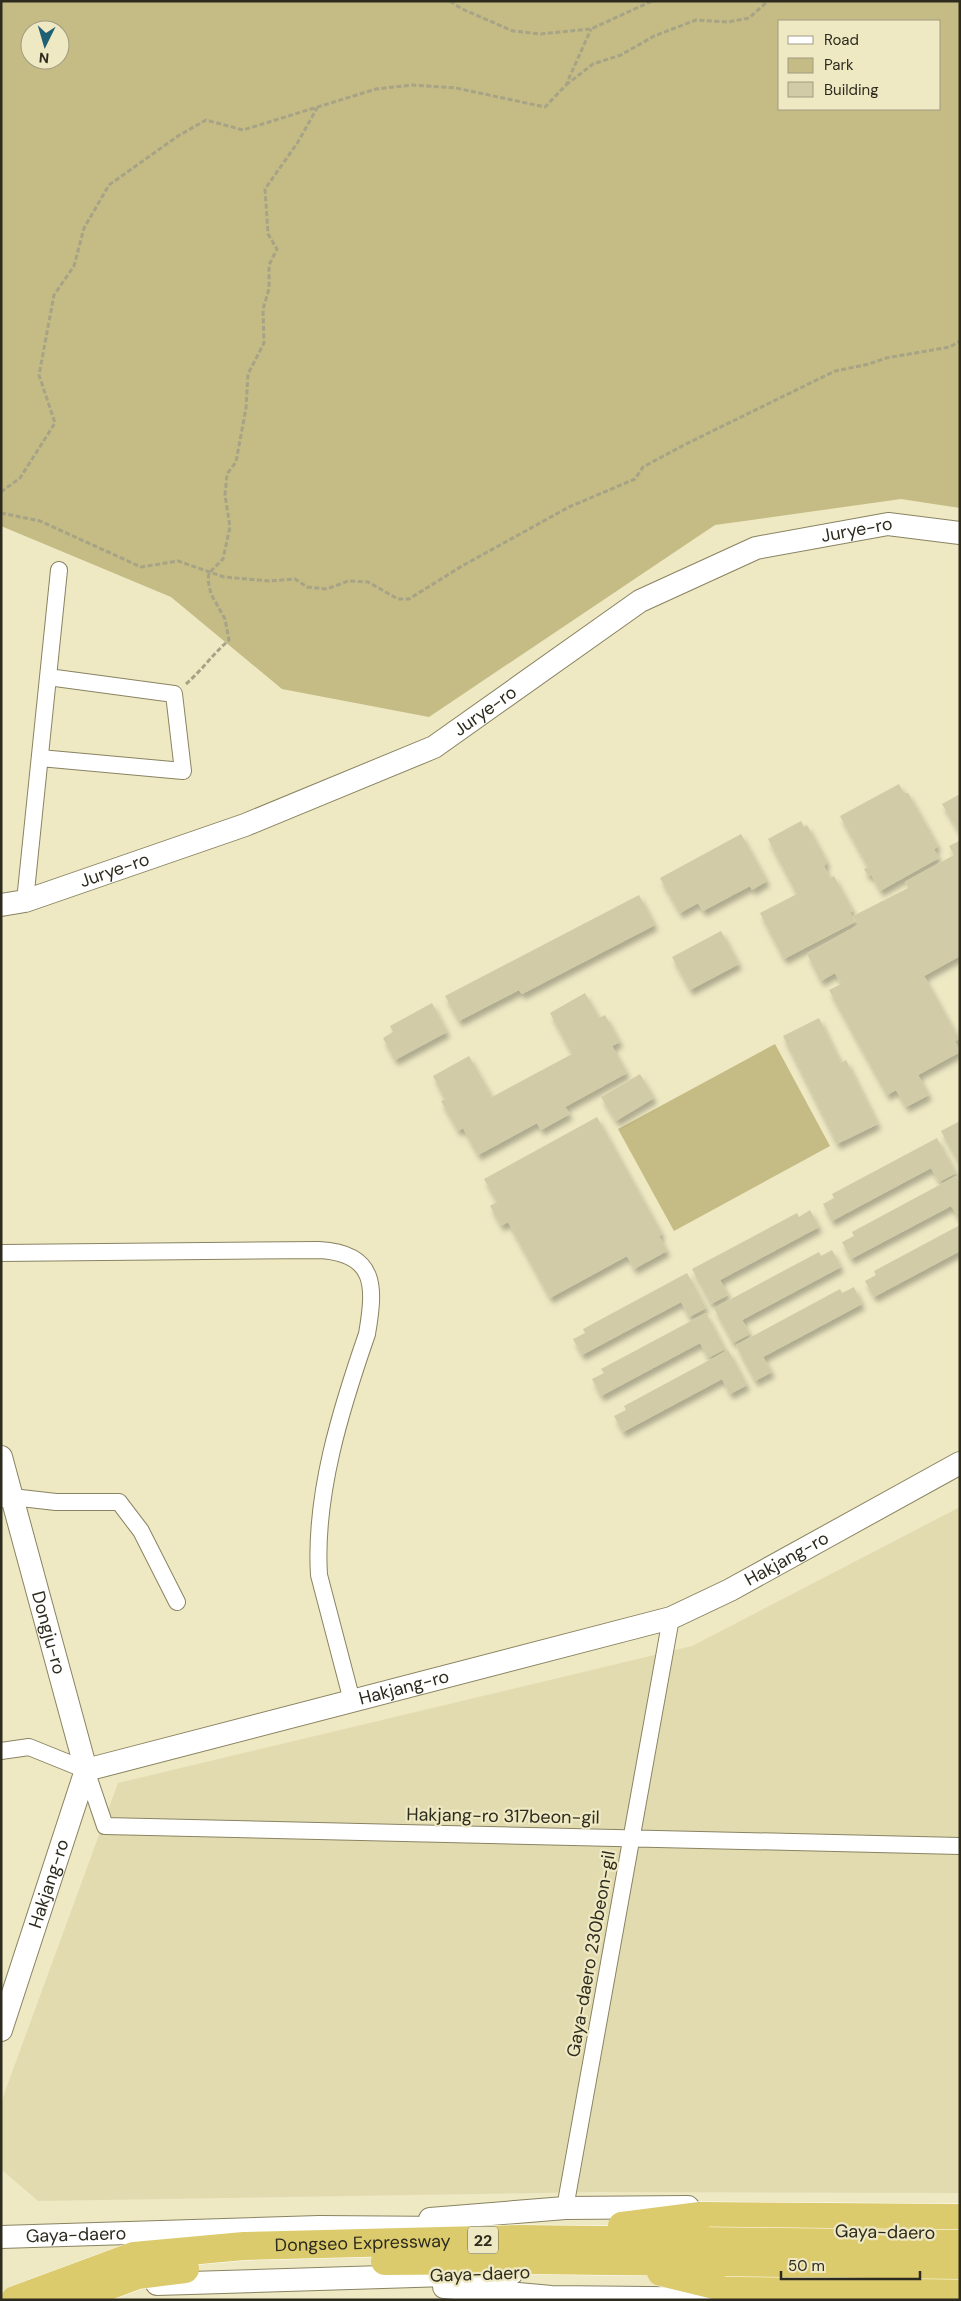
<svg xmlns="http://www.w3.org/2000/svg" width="961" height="2301" font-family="'DM Sans',sans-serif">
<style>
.built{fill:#e3dbb0}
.green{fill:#c5bb84;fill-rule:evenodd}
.building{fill:#d1cba7;filter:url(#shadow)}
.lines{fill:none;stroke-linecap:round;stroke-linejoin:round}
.street-casing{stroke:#898361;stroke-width:18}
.secondary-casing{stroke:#898361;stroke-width:24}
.highway-casing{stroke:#fff;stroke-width:29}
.path{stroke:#a7a386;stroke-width:3;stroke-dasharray:5 2.5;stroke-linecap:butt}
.street{stroke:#fff;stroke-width:16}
.secondary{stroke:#fff;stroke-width:22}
.highway{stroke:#dccb6c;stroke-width:28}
.highway-bridge-casing{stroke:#fff;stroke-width:29;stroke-linecap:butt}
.highway-bridge{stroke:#dccb6c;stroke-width:28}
.labels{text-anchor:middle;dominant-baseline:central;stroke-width:4.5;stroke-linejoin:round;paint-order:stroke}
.shield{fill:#eee8c3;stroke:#67644f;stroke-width:1}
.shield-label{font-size:16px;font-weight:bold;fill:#2d2b1d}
.street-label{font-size:18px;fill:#2d2b1d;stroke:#eee8c3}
</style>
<defs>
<filter id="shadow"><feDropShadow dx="3" dy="5.5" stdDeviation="2.5" flood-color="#0004"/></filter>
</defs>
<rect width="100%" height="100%" fill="#eee8c3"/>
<path class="built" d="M960,1507V2193L597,2192L38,2201L1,2169V2107L3,2097L118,1783L692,1646Z"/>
<path class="green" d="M1,1H960V508L901,499L715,525L429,717L282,689L171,597L1,526ZM780,21H940V109H780ZM30,30H60V60H30Z
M775,1044L830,1146L674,1231L618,1129Z"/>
<path class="building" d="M899,784L904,793H908L938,846L934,849L939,858L880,891L871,874L868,876L864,869L868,867L840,816Z
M960,794V833L942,804Z
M801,821L804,827L807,825L827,862L824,866L830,878L834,876L853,911L850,912L855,922L784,959L760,913L797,894L768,839Z
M741,834L767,881L752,890L750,886L703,911L698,903L680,913L660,878Z
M959,841L960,956L924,976L959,1039L955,1041L960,1052L918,1075L929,1095L906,1107L896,1090L887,1095L829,990L841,984L835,973L821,981L807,954L858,925L853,916L908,888L905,882L954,855L949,846Z
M639,895L655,925L522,994L519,990L459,1021L445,996Z
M721,931L739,964L690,990L672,957Z
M585,993L599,1018L605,1015L620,1042L612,1046L627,1073L565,1107L570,1114L541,1130L537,1123L478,1155L463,1128L458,1131L441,1101L445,1099L433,1076L469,1056L492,1097L572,1054L550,1013Z
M432,1003L447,1032L395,1060L383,1038L393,1032L390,1026Z
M819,1018L841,1063L846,1060L878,1124L837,1144L783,1036Z
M640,1074L654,1098L616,1121L601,1097Z
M597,1117L662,1234L659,1236L667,1251L634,1269L627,1256L550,1298L508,1222L501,1226L490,1206L497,1202L484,1179Z
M960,1121V1165L941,1131Z
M937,1138L956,1173L939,1182L931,1168L832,1221L823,1204L834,1198L832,1194Z
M956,1176L960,1183V1220L951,1206L851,1259L842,1242L854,1236L852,1232Z
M810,1210L819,1227L720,1280L728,1295L711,1304L692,1269L797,1213L799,1217Z
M960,1225V1251L874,1297L865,1281L876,1275L874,1271Z
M832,1250L841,1267L742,1320L750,1334L733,1343L714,1308L819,1252L821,1256Z
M687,1273L706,1308L689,1317L681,1302L582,1355L573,1339L585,1333L583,1329Z
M854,1287L862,1304L763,1357L772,1372L755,1381L736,1345L840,1289L842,1293Z
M706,1313L725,1349L708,1358L700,1343L601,1396L592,1379L604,1373L601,1369Z
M728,1350L747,1385L730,1394L722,1379L623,1432L614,1416L626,1410L624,1406Z"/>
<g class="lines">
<g class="street-casing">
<path id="street" d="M40,758L183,771L174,694L48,677
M25,901L59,570
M1,1253L319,1250C377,1253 375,1287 367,1334C341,1409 314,1495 319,1575L352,1701
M3,1499L12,1497L56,1502H119L141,1531L177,1602
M1,1751L29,1747L86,1770L105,1826L960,1846
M565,2208L671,1618"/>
</g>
<g class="secondary-casing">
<g id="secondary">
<path id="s1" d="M1,905L25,901L245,825L434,747L640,601L756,548L888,524L960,533"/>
<path id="s2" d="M1,1457L86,1770"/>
<path id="s3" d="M1,2030L86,1770L671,1618L730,1590L960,1463"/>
<path d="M430,2219L565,2208L688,2207"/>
<path id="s4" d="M1,2237L319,2227L450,2228"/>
<path d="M157,2284L512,2273"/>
<path d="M444,2287L551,2297L744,2299"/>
</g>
</g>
<g class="highway-casing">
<path id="highway" d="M700,2216L960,2218
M714,2285L960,2288"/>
</g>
<path class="path" d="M450,1L462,9L513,31L541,34L591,29L652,1
M566,85L593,64L621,55L654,36L696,20L728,22L749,18L768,1
M1,492L20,478L55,423L39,375L54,295L74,266L84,228L109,185L178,136L206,120L243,130L376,89L412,85L456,88L545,107L566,85L591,29
M1,513L40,521L141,567L178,561L224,577L269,581L295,579L307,587L327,589L348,581L368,582L398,599H409L462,566L569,507L635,479L643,467L684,445L835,371L869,364L886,358L950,347L960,341
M186,684C201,671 213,654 229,640L225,619L211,594L208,580L209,573L223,559L230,527L225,495L227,474L236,462L246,408L248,374L264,343L263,309L269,289V265L277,249L268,234L265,189L298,142L317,108"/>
<use href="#street" class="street"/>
<use href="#secondary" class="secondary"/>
<use href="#highway" class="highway"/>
<g class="highway-bridge-casing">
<g id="highway-bridge">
<path d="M622,2226L700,2216"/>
<path d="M385,2261L519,2260L960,2265"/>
<path d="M661,2272L714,2285"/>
<path id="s5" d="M15,2300L134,2256L244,2246L520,2239L960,2244"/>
<path d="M71,2300L138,2275L185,2269"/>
</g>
</g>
<use href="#highway-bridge" class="highway-bridge"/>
</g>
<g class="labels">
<rect class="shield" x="468" y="2226.5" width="30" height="27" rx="4"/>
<g class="shield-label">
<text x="483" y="2240">22</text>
</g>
<g class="street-label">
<text stroke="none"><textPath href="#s1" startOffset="944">Jurye-ro</textPath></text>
<text stroke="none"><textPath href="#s1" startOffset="524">Jurye-ro</textPath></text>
<text stroke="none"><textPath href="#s1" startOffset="119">Jurye-ro</textPath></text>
<text stroke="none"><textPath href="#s3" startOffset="1008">Hakjang-ro</textPath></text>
<text stroke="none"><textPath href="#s2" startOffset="182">Dongju-ro</textPath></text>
<text stroke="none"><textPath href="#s3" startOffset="602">Hakjang-ro</textPath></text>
<text transform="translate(503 1816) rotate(1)">Hakjang-ro 317beon-gil</text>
<text stroke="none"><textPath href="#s3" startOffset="154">Hakjang-ro</textPath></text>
<text transform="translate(591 1954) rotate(-80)">Gaya-daero 230beon-gil</text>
<text transform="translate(885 2232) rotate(1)">Gaya-daero</text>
<text stroke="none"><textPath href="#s4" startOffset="75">Gaya-daero</textPath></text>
<text stroke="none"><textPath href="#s5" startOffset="356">Dongseo Expressway</textPath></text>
<text transform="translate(480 2274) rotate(-2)">Gaya-daero</text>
</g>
</g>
<rect width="961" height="2301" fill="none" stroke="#2d2b1d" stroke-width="5"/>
<rect x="778" y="20" width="162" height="90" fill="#eee8c3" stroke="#a19c81"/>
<rect x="788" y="36" width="25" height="8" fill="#ffffff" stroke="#a19c81"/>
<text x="824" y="45" font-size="15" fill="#2d2b1d">Road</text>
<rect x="788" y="58" width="25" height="15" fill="#c5bb84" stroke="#a19c81"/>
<text x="824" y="70" font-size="15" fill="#2d2b1d">Park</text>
<rect x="788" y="82" width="25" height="15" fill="#d1cba7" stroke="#a19c81"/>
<text x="824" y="95" font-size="15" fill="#2d2b1d">Building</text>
<g transform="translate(45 45) rotate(185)"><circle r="24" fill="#eee8c3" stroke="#a19c81"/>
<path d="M0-4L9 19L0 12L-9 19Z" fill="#1f6074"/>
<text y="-8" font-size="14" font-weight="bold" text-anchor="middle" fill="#2d2b1d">N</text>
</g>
<path d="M781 2271v8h139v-8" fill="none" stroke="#2d2b1d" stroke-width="2.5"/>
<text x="788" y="2271" font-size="15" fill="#2d2b1d" stroke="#eee8c3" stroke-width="4" paint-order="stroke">50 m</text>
</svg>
